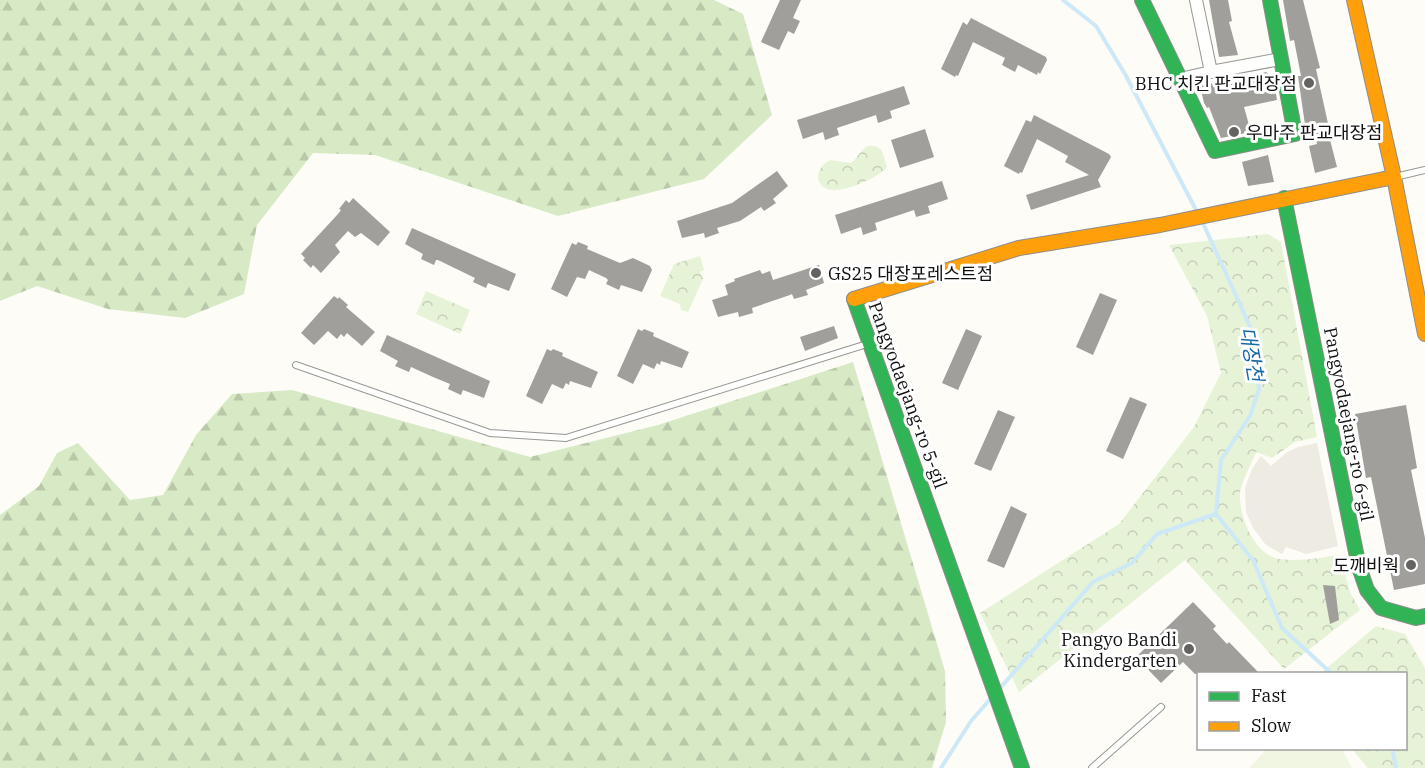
<svg xmlns="http://www.w3.org/2000/svg" width="1425" height="768" font-family="'IBM Plex Serif','Noto Sans KR',serif">
<style>
.forest{fill:url(#forest-firs)}
.park{fill:url(#park-crowns)}
.pitch{fill:#f0f6e1}
.plaza{fill:#edebe2}
.lines{fill:none;stroke-linecap:round;stroke-linejoin:round}
.stream{stroke:#cde8f7;stroke-width:4}
.building{fill:#a19f9c}
.lane-casing{stroke:#979795;stroke-width:8}
.street-casing{stroke:#979795;stroke-width:14}
.fast-casing{stroke:#8e8d8b;stroke-width:16}
.slow-casing{stroke:#8e8d8b;stroke-width:16}
.lane{stroke:#fffffe;stroke-width:6}
.street{stroke:#fffffe;stroke-width:12}
.fast{stroke:#30b455;stroke-width:14}
.slow{stroke:#ff9f0a;stroke-width:14}
.poi-dot{fill:#646362;stroke:#fff;stroke-width:2}
.labels{text-anchor:middle;dominant-baseline:central;stroke-width:6;stroke-linejoin:round;paint-order:stroke}
.poi-label{font-size:18px;fill:#111;stroke:#fff;text-anchor:end}
.street-label{font-size:18px;fill:#111;stroke:#fff}
.water-label{font-size:20px;font-style:italic;fill:#1768a6;stroke:#fff}
</style>
<defs>
<pattern id="forest-firs" width="22" height="20" patternUnits="userSpaceOnUse" patternTransform="scale(1.5)"><rect width="22" height="20" fill="#d8eac5"/><path d="M5 1l3.5 6h-7zM16 11l3.5 6h-7z" fill="#b8c8a8"/></pattern>
<pattern id="park-crowns" width="20" height="18" patternUnits="userSpaceOnUse" patternTransform="scale(1.5)"><rect width="20" height="18" fill="#e7f3d7"/><path d="M2 6a3 3 0 1 1 6 0M12 15a3 3 0 1 1 6 0" fill="none" stroke="#c5cfb8"/></pattern>
</defs>
<rect width="100%" height="100%" fill="#fdfcf7"/>
<path class="forest" d="M0,0H714L743,14L772,115L704,179L558,216L375,155L313,153L257,225L244,294L185,318L108,309L37,286L0,301Z
M853,362L945,671L946,722L932,768H0V515L39,486L57,453L78,443L130,500L163,495L196,435L232,394L292,390L530,457L658,425Z"/>
<path class="park" d="M868,146C884,144 883,156 887,167C880,177 840,195 827,189C812,182 818,166 830,160L851,163C858,158 859,151 868,146Z
M1268,234L1281,242L1317,437L1295,442L1272,458L1256,452C1252,463 1240,484 1240,495C1239,517 1255,555 1279,559C1299,562 1319,558 1339,555L1351,594L1360,610L1284,669L1185,560L1019,692L980,613L1119,524L1194,427L1221,373L1207,316L1169,245Z
M700,256L704,270L700,272L703,279L688,312L681,310L680,304L660,296L674,264Z
M426,291L470,310L460,334L416,314Z
M1376,626L1405,634L1425,668V768H1368L1352,749L1406,748V674L1321,673Z"/>
<path class="pitch" d="M1267,749H1342L1352,768H1249Z"/>
<path class="plaza" d="M1317,443L1338,546L1306,554L1286,547L1282,554L1266,545L1253,528L1246,512L1245,488L1252,469L1261,456L1271,466L1286,453L1298,447Z"/>
<g class="lines">
<path class="stream" d="M1063,0L1096,26L1125,74L1197,212
M1202,221L1252,331L1259,389L1250,416L1221,460L1216,514L1253,560L1282,628L1332,674
M1001,687L1093,582L1132,563L1157,534L1216,514
M1392,748L1396,768
M941,768L971,721L992,697"/>
</g>
<path class="building" d="M780,0H801L793,18L800,21L794,34L788,31L779,50L761,42Z
M1209,0H1228L1232,21L1229,22L1238,55L1219,57Z
M1283,0H1303L1320,68L1316,69L1329,128H1327L1337,167L1315,173L1309,146L1317,144L1314,131L1306,132L1298,76H1301L1294,40L1290,41Z
M971,18L1046,57L1047,60L1040,74L1038,72L1037,75L1018,65L1015,72L1002,65L1005,58L973,42L958,76L956,75L955,77L941,69L963,22L967,25Z
M1266,72L1273,77L1277,100L1244,107L1251,132L1221,138L1209,107L1207,108L1204,103L1200,86Z
M904,86L910,104L890,111L892,118L878,123L876,115L837,128L839,135L825,140L823,132L803,139L797,120Z
M1034,115L1109,154L1111,157L1098,180L1101,187L1031,210L1026,195L1089,175L1065,162L1068,156L1037,139L1022,173L1020,172L1019,174L1004,166L1026,120L1031,122Z
M925,129L934,157L900,168L891,140Z
M1268,155L1274,182L1248,186L1242,162Z
M777,171L788,186L773,199L776,203L764,211L761,207L740,221L717,228L719,233L705,238L704,233L682,238L677,221L732,203Z
M942,181L948,199L928,206L930,213L916,217L914,210L875,223L877,230L863,235L861,227L841,234L835,215Z
M353,198L390,232L378,246L361,233L355,237L348,231L335,245L340,252L321,273L313,265L311,268L303,260L305,258L301,254L338,214L341,210L339,209L346,200L349,203Z
M412,228L516,274L509,291L488,283L486,288L473,282L475,278L438,260H436L434,265L421,259L423,254L405,244Z
M578,242L588,246L587,249L620,263L633,258L650,266L652,270L642,292L621,285L619,290L606,284L608,280L606,278L589,270L585,279L577,277L567,297L551,289L572,243L576,245Z
M819,265L824,283L806,290L808,295L794,299L792,294L790,295L752,308L753,313L739,317L738,312L718,317L712,300L728,295L725,285L735,281L734,279L760,270L762,274L770,271L773,280Z
M1100,293L1117,300L1093,355L1076,347Z
M334,296L338,299L339,297L348,305L346,307L375,332L362,346L347,333L344,337L341,334L337,339L328,331L314,345L301,333Z
M834,326L838,338L805,351L800,337Z
M638,329L642,331L644,329L654,333L653,336L689,352L682,368L661,361L660,365L657,363L654,369L643,364L633,384L617,376Z
M966,329L982,336L958,390L942,383Z
M387,335L490,381L484,398L463,390L461,395L448,389L450,384L433,377L411,367L409,372L395,366L398,361L380,351Z
M547,349L551,351L553,349L563,353L562,356L598,372L591,388L570,381L569,385L566,383L563,389L552,384L542,404L526,396Z
M1130,397L1147,404L1123,459L1106,451Z
M1406,405L1417,468L1411,470L1425,538V584L1394,590L1371,477L1366,478L1355,414Z
M998,410L1015,417L991,471L974,464Z
M1011,506L1027,514L1004,568L987,561Z
M1323,585L1335,586L1339,620L1330,624Z
M1193,602L1216,626L1213,629L1227,644L1229,642L1260,674H1195L1183,662L1161,683L1136,657Z"/>
<g class="lines">
<g class="lane-casing">
<path id="lane" d="M1395,177L1425,170
M296,365L490,433L566,438L867,344
M1092,768L1161,707"/>
</g>
<g class="street-casing">
<path id="street" d="M1196,0L1211,72L1280,59
M1180,79L1211,72"/>
</g>
<g class="fast-casing">
<path id="fast" d="M1142,0L1215,151L1295,134L1270,0
M1284,198L1359,567L1367,590L1381,608L1416,618L1425,616
M854,299L1022,768"/>
</g>
<g class="slow-casing">
<path id="slow" d="M1354,0L1394,177L1425,334
M854,299L1019,248L1160,225L1394,177"/>
</g>
<use href="#lane" class="lane"/>
<use href="#street" class="street"/>
<use href="#fast" class="fast"/>
<use href="#slow" class="slow"/>
</g>
<g class="poi-dot">
<circle cx="1309" cy="83" r="6"/>
<circle cx="1234" cy="132" r="6"/>
<circle cx="816" cy="273" r="6"/>
<circle cx="1411" cy="565" r="6"/>
<circle cx="1189" cy="649" r="6"/>
</g>
<g class="labels">
<g class="poi-label">
<text x="1297" y="83">BHC 치킨 판교대장점</text>
<text x="1246" y="132" text-anchor="start">우마주 판교대장점</text>
<text x="828" y="273" text-anchor="start">GS25 대장포레스트점</text>
<text x="1399" y="565">도깨비웍</text>
<text x="1177" y="639">Pangyo Bandi<tspan x="1177" dy="21">Kindergarten</tspan></text>
</g>
<g class="street-label">
<text transform="translate(908 395) rotate(70)">Pangyodaejang-ro 5-gil</text>
<text transform="translate(1349 424) rotate(79)">Pangyodaejang-ro 6-gil</text>
</g>
<g class="water-label">
<text transform="translate(1252 354) rotate(80)">대장천</text>
</g>
</g>
<rect x="1197" y="672" width="210" height="78" fill="#ffffff" stroke="#a0a0a0" stroke-width="1.5"/>
<rect x="1209" y="692" width="30" height="9" fill="#30b455" stroke="#a0a0a0" stroke-width="1.5"/>
<text x="1251" y="702" font-size="18" fill="#111111">Fast</text>
<rect x="1209" y="722" width="30" height="9" fill="#ff9f0a" stroke="#a0a0a0" stroke-width="1.5"/>
<text x="1251" y="732" font-size="18" fill="#111111">Slow</text>
</svg>
